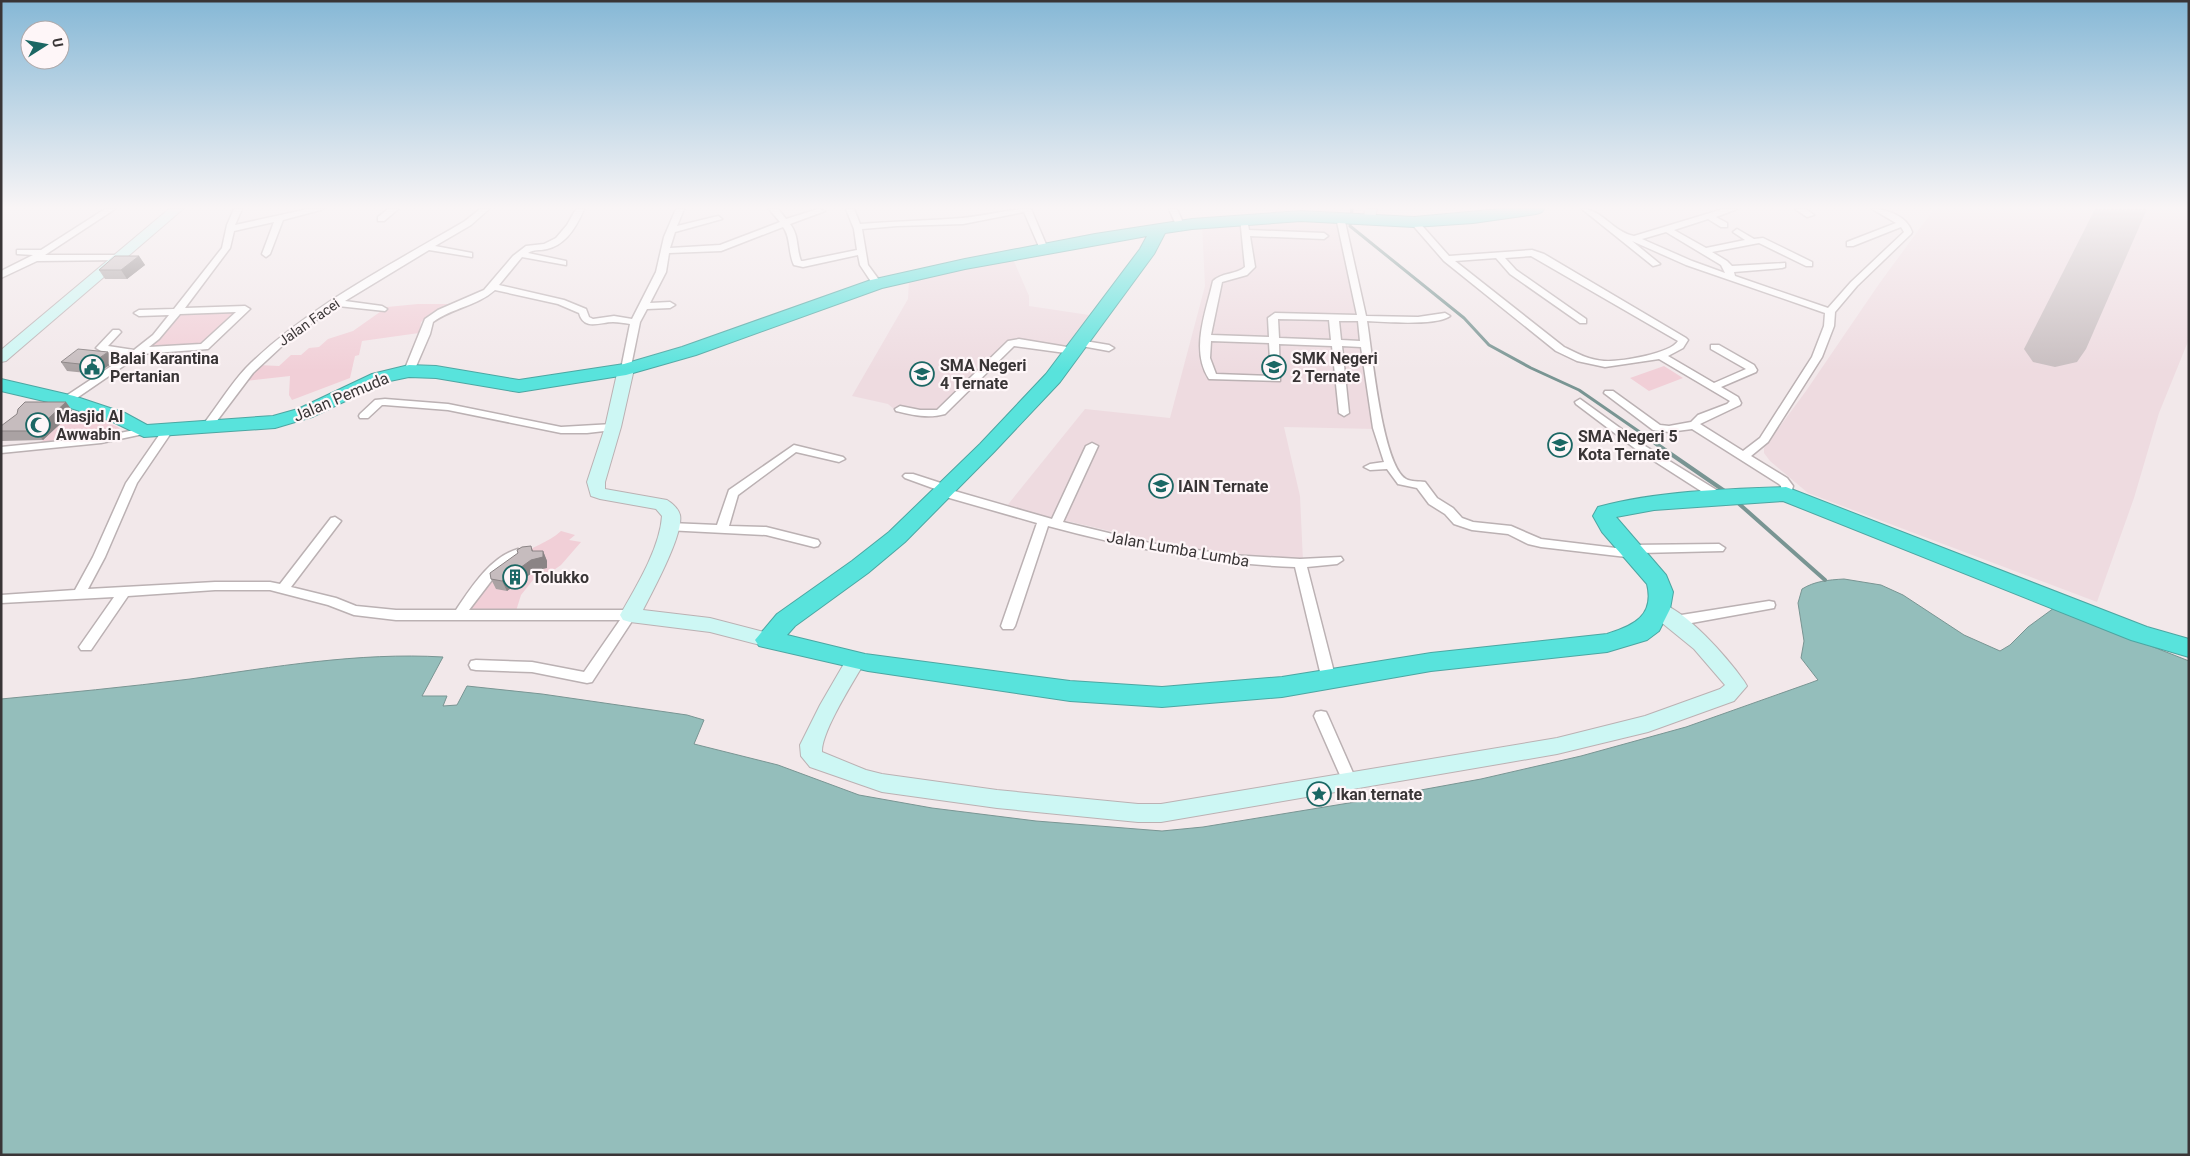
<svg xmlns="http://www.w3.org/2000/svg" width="2190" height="1156" font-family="Roboto,sans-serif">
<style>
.built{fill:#eedbe0}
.green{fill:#f1cfd7}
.water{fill:#94bebb;stroke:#799593}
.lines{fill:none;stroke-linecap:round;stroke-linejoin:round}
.stream-far1{stroke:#799593;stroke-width:3}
.stream{stroke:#799593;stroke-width:4}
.runway{fill:#c8bec0;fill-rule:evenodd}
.street-casing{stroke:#bbb1b3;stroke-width:3}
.secondary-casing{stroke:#bbb1b3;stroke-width:2}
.highway-casing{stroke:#4da6a2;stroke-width:2}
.street{fill:#fff;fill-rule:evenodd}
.secondary{fill:#cdf7f4;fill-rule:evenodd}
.highway{fill:#58e3dc;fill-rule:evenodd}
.wall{fill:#aaa2a3}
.shaded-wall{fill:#8b8485}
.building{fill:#c6bcbe;stroke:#8b8485}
.labels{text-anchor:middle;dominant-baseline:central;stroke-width:4.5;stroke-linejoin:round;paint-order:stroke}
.far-street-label{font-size:14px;fill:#393536;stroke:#fef6f8}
.poi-label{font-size:16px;font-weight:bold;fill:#393536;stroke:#fef6f8;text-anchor:start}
.street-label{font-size:16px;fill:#393536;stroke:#fef6f8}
</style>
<rect width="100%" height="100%" fill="#f2e8ea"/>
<path class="built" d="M1934,209H2189V339L2159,413L2134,498L2097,602L1808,493L1770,461L1764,453V448L1806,391L1879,284Z
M1284,219L1338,221L1357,315L1375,429L1284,427L1300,496L1303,561L1184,548L1006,507L1085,409L1170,418L1205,286L1202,224Z
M1013,259L1029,296V306L1089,315L1064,353L1012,345L933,418L894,409L888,404L852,396L908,299L909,279Z"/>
<path class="green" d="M418,304H453L433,313L421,322L419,333L362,341L359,355L355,356L350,378L292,400L289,395L290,376L246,381L259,365L279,366L291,355H301L309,348L319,347L328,339L353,331L387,307Z
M243,310L203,346L148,348L182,311Z
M1664,366L1683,378L1649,391L1630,378Z
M75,410L118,427L120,429L111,434L41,442Z
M561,531L575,535L569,540L581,542L561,565L551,572L533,580L521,595L516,611L463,614C476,592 496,572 517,557C531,547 548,543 561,531Z"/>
<path class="water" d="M1844,579L1881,585L1903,595L1964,635L2000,651L2010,645L2028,627L2054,608L2189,661V1155H1V699C64,693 127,687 190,679C273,667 359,652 443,657L422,696H447L443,706L457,705L467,686L542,694L687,715L704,720L694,744L778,765L859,795L932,808L1036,821L1162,831L1203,827L1355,802L1481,779L1581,756L1686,727L1810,683L1818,680L1801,658L1804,641L1798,603L1802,589C1815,581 1828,580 1844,579Z"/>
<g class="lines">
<path class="stream-far1" d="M1352,209L1350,226L1464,318L1489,345L1531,368L1579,390L1657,444"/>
<path class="stream" d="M1655,443L1726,492
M1737,502L1825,580"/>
<path class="runway" d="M2095,209H2147L2086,349L2077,362L2055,367L2033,362L2024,349Z"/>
<g class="street-casing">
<path id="street" d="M105,209H115L45,255H119L123,258L122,260L37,261L1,278V271L33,255L17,254V250H41Z
M234,209H242L235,225L308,209H324L283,220L270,254L266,257L262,254L274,222L234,231L230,248L185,308L245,306L250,309L208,349L141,354L71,402H63L62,400L63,398L128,355L101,351L96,348L113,330H119L121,332L108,346L134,350L153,335L169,315L139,316L134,313L139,310L174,309L222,248L227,225ZM236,312L201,344L149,347L159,339L180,314Z
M388,209H398L384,221H378V217Z
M480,209H489L471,225L435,246L472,253V257L429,250L345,301L382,306L387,309L385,311L338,306L294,335L253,373L210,430H202L201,428L202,426C217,407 230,385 246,368C306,308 392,264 465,221Z
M576,209H584C577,226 566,245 547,249C539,251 534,249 528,253L566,261V265L522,257L499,285L564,300L586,309L589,317L593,319L614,316L632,319L656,272L664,237L676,209H684L677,226L718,216L722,219L675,232L670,248L720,245L780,222L769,209H778L786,219L818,209L825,211L790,224C799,235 796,248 801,261H803L857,250L854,229L846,209H854L860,224C894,221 928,221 962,218C985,216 1007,209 1031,209L1048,249L1044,252L1040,249L1024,212L963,224L897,226L862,229L868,265L882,284L877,287L874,286L860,265L858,255L803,267L794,265C788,253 791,237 783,227L721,251L669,253L666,272L650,303L670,302L675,305L670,308L647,309L640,322L630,371H622L621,369L630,324C624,323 619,322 613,322C600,322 584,331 579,313L558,304L495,290C477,306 452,308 433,322L430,334L414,371L409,374L405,373L404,371L425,319L438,310L484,290L513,256L526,246L544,244L556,238L567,225Z
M1169,209H1177L1184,225L1183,227H1177Z
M1582,209C1602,209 1613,232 1634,236L1723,209H1737L1716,217L1727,223V227H1721L1708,219L1674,230L1706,248L1745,240L1733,232L1737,229L1754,239L1763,238L1812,262V266H1806L1759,243L1712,252L1727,261L1732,266L1785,263V267L1782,268L1734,272L1735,276L1828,308L1851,282L1904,232L1901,227L1853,246H1847V242L1896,223L1872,209C1887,209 1907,216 1912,232L1911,234L1857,286L1835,312L1834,326L1822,357L1768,442L1751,456L1787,478L1793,486L1790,497H1782L1781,486L1779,484L1692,429L1669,432L1653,430L1604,393L1605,391H1613L1660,425L1669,426L1691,422L1698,415L1727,404L1730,401L1659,359L1605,367L1577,361L1556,351L1444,261L1410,222L1417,220L1449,256L1532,250L1544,254L1686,338L1688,340L1683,348L1668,356L1714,383L1746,369L1711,349V345H1719L1754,365L1757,370L1756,372L1721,387L1738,397L1741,403L1740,405L1700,424L1743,451L1760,438L1812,357L1824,326L1825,313L1686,265L1632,241L1660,264L1653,266ZM1666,232L1721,265L1725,273L1692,261L1642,239ZM1531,256L1678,341C1670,354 1619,362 1604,361C1589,360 1576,353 1564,347L1455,261L1496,258L1510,274L1580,323H1586V319L1516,270L1505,258Z
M1795,209H1806L1814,215L1807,217Z
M1337,215L1344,217L1366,316L1418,317L1445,313L1450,316C1437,326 1385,322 1367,321C1372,351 1382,465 1406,479C1411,482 1419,481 1425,482L1437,498L1453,508L1462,518L1473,522L1511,526L1541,539L1624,549L1630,545L1719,544L1725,548L1723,551L1640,553L1639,557L1635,558L1541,547L1528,544L1508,534L1472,530L1454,524L1445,514L1429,504L1417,488L1398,484L1387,469L1370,470L1364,467L1370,464L1384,462L1373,428L1361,347L1342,346L1349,413L1344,416L1339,413L1332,346L1279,344L1280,381L1209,379C1190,350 1206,312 1213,281C1222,272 1236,275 1245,267L1240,217L1247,219L1249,230L1324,233L1328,236L1324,239L1250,236L1255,267L1247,275L1222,282L1211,335L1269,337L1268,318L1275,313L1357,315L1336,217ZM1278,319L1329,320L1331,340L1279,338ZM1339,321H1358L1360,341L1341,340ZM1211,341L1269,343L1271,376L1216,374L1210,358Z
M1019,339L1073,348L1078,351L1073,354L1014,346L945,414C928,419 913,415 896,411L895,409L900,406L920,410H937L1008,341Z
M1079,340L1109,345L1114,348L1109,351L1076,345L1074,343Z
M385,399L448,404L561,427L613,424L618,427L613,430L587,433H561L448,410L385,405H382L368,418H360L359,416L360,414L375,400Z
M1580,399L1645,446L1723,494L1725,497L1723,500H1715L1637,450L1576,404L1575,402Z
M168,427L173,430L137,483L105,557L88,589L215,582H270L280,584L331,518L335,517L341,521L291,587L336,598L356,606L396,610H456C471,588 490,557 518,549L524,553L522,556L495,576L469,610H630L635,612L636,615L592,682L587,683L532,672L476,670L471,669L469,665L471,661L476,660L532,662L584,672L620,620H396L354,615L328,605L270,590H215L128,596L91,650H81L79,647L114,597L1,603V595L75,590L93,557L126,483L164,428Z
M144,428L149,431L148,433L101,443L1,453V447L101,437Z
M1092,443L1098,446L1063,522L1150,543L1230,555L1300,559L1341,557L1343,560L1337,564L1307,567L1336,680L1334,684H1324L1322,680L1295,567C1210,564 1130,548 1048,526L1015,626L1013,629H1003L1001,626L1037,523L939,495L938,490L905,478L903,476L905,474H913L950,486L951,490L1052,519L1086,446Z
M794,445L843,457L845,459L839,462L796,452L738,495L729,526L766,527L818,540L820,543L818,546L814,547L766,535L666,530L664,527L666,524L670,523L717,525L729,490Z
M1769,601L1774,602L1775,605L1774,608L1675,626L1670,624L1669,621L1670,618L1675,616Z
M1321,711L1326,712L1328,716L1357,782L1355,786L1350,788L1345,786L1343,782L1314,716L1316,712Z"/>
</g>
<g class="secondary-casing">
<path id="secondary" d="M169,209H183L6,361L1,362V350Z
M1365,209H1377L1374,222H1366L1364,219Z
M626,364L631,366L634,369L621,427L605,482V489L667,500C672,503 678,508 680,515C684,534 652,592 643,610L710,618L768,633L775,635L778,640L775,645L768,647L710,632L630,622L623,620L620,615C636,587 660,548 662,516L656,509L600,499L591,496L587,482L605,427L618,369L621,366Z
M1658,602C1686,610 1727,657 1744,681L1747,686L1734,701L1648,732L1557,754L1161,822H1138L997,808L882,792L810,767L801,756L800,745L820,705L849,655L856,653L863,655L866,660C855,679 821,732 822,752L866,770L882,774L997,790L1138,804H1161L1557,738L1645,716L1720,689L1725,685L1694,649L1651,614L1648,609L1651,604Z"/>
</g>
<g class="highway-casing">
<path id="highway" d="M1501,209H1544L1542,212L1536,214L1473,223L1414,227L1301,221L1192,229L1165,233L1154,254L1060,382L994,452L905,542L868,573L795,626L787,635L865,654L1070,681L1162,687L1282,677L1431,653L1607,634C1633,626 1655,616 1647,584L1602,532L1593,516L1598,507C1658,491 1724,489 1786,487L2147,627L2189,639V657L2131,640L1783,501L1654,510L1616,517L1666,575L1673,592L1670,609L1659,631L1647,640L1607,652L1431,671L1282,697L1162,707L1070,701L868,671L759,646L755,640L777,614L852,561L889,532L980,444L1046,374L1140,249L1147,236L965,269L882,288L696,355L626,375L519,392L436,378L409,377L385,382L312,417L275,428L144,437L111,421L61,405L1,391V379L74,396L125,413L147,425L273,416L298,409L372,374L409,365L436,366L519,380L624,364L682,347L871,280L965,259L1095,234L1192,219L1301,211L1414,217Z"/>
</g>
<use href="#street" class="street"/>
<use href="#secondary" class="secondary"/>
<use href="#highway" class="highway"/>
</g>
<path class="wall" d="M139,256L145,265L127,279H105L99,270Z
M61,362H114L96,374L67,371Z
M66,402L73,412L43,440L2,441L1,440V426Z
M533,551H543L547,561V568L536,570L507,591L496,589L491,579L518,553Z"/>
<path class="shaded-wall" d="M139,256L145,265L127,279L121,270Z
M108,352L114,362L96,374L89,365Z
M66,402L73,412L43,440L35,431Z
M531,546L535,556L543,551L547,561V568L536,570L507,591L502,581L532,551Z"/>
<path class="building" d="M115,256H139L121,270H99Z
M78,349L108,352L89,365L61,362Z
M25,402H66L35,431H1V426L17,414L18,409Z
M531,546L532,551H543V557L531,560L502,581L491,579L490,573L518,553L517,550L522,547Z"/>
<linearGradient id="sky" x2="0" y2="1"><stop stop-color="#86b8d6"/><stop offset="0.56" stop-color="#f9f5f6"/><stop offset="1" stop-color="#f9f5f6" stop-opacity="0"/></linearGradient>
<rect width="2190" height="371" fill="url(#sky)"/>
<defs>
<g id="civic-ring" transform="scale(1.25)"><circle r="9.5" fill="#fef6f8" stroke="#1b6764" stroke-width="1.5"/><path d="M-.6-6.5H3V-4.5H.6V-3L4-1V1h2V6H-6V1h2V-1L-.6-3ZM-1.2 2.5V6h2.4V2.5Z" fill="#1b6764"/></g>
<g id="school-ring" transform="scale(1.25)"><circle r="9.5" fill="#fef6f8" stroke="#1b6764" stroke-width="1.5"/><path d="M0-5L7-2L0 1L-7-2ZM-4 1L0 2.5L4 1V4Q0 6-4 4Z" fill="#1b6764"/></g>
<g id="mosque-ring" transform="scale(1.25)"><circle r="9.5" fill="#fef6f8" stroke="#1b6764" stroke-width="1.5"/><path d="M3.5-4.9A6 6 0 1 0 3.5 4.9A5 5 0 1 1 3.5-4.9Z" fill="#1b6764"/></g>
<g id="university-ring" transform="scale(1.25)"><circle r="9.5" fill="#fef6f8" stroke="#1b6764" stroke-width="1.5"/><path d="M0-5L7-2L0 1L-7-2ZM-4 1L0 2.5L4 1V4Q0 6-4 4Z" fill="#1b6764"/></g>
<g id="building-ring" transform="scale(1.25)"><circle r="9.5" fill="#fef6f8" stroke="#1b6764" stroke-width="1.5"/><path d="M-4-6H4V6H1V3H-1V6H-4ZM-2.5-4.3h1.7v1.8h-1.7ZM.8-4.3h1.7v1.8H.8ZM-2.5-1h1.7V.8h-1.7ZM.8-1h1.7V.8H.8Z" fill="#1b6764"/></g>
<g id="sight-ring" transform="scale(1.25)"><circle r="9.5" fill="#fef6f8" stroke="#1b6764" stroke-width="1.5"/><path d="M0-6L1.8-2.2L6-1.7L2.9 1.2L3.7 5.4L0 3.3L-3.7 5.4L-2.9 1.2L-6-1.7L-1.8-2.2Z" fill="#1b6764"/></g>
</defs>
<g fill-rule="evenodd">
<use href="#civic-ring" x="92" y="367"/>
<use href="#school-ring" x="1274" y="367"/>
<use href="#school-ring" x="922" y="374"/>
<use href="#mosque-ring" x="38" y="425"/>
<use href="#school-ring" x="1560" y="445"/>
<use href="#university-ring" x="1161" y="486"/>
<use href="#building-ring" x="515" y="577"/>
<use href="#sight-ring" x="1319" y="794"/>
</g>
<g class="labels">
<g class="far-street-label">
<text transform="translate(309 322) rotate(-35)">Jalan Facei</text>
</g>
<g class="poi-label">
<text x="110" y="358">Balai Karantina<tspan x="110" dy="18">Pertanian</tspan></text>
<text x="1292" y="358">SMK Negeri<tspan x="1292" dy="18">2 Ternate</tspan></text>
<text x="940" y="365">SMA Negeri<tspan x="940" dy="18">4 Ternate</tspan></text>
<text x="56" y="416">Masjid Al<tspan x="56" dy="18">Awwabin</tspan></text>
<text x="1578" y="436">SMA Negeri 5<tspan x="1578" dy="18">Kota Ternate</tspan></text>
<text x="1178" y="486">IAIN Ternate</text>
<text x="532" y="577">Tolukko</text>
<text x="1336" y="794">Ikan ternate</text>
</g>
<g class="street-label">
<text transform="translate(341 397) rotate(-23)">Jalan Pemuda</text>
<text transform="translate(1178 549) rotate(10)">Jalan Lumba Lumba</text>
</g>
</g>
<rect width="2190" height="1156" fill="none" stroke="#393536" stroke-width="5"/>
<g transform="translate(45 45) rotate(79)"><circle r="24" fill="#fef6f8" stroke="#afa9aa"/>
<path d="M0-4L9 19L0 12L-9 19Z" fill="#1b6764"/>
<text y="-8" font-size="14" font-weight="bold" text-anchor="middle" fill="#393536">U</text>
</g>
</svg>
